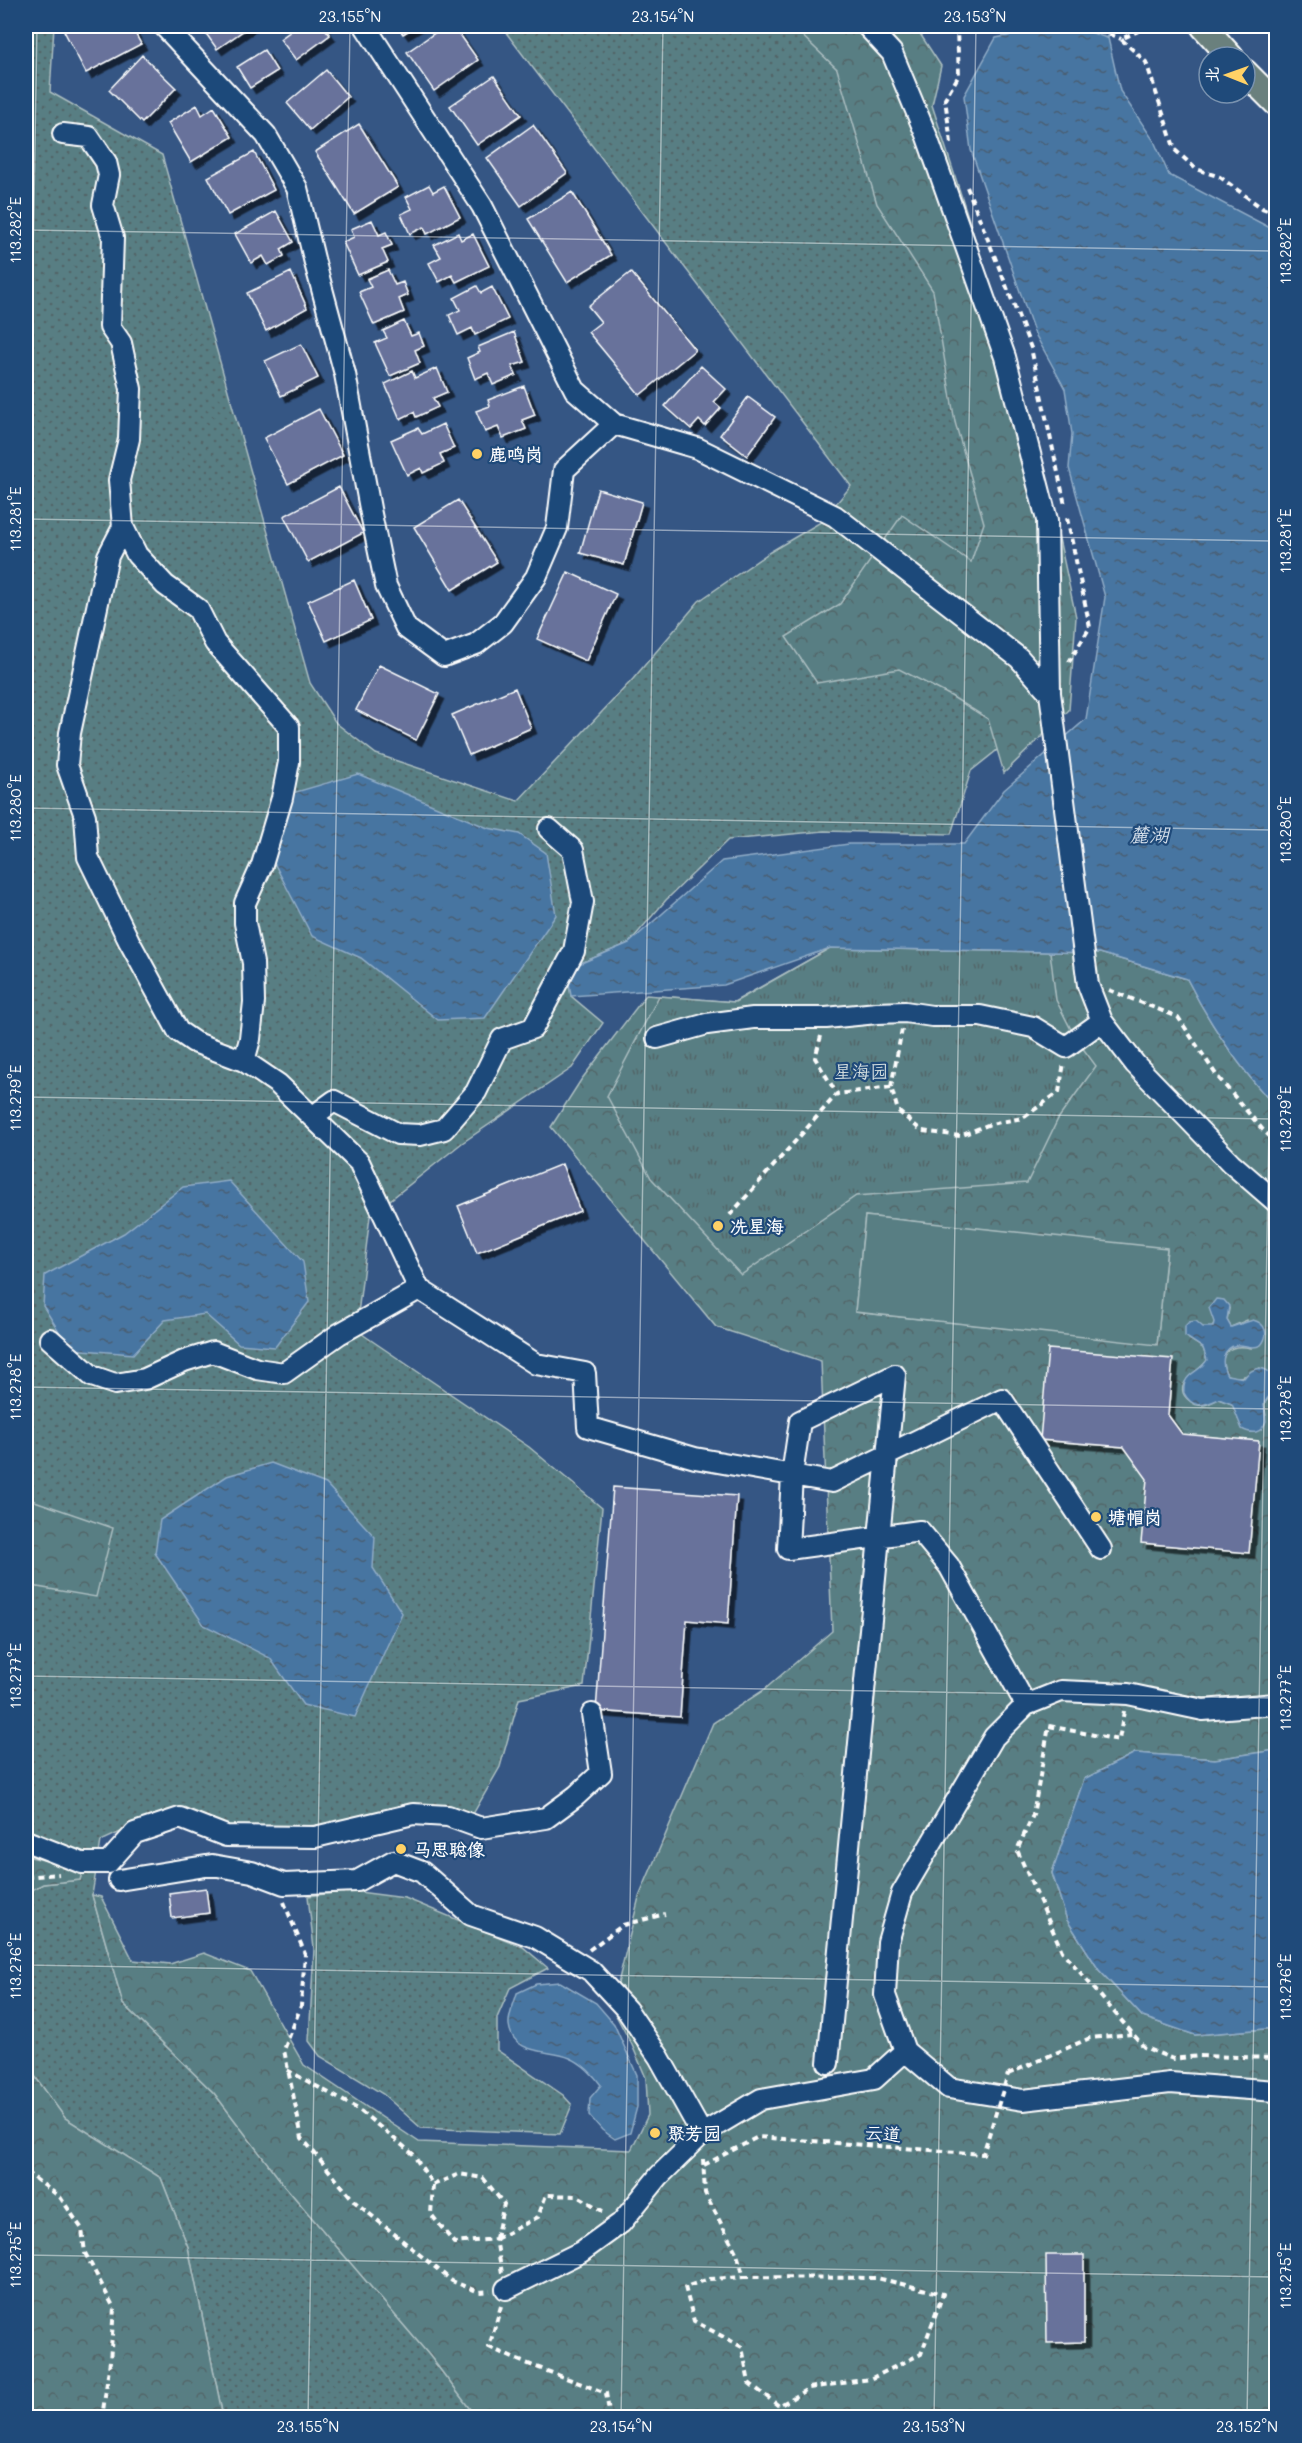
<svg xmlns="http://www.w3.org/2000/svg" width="1302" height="2443" font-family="Mali,'LXGW WenKai TC',sans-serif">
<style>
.grass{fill:url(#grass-dots);stroke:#acbec1;stroke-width:1.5}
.forest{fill:url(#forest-crowns);stroke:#acbec1;stroke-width:1.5;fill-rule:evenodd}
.park{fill:url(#park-tufts);stroke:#acbec1;stroke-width:1.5}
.pitch{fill:#587e83;stroke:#acbec1;stroke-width:1.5}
.water{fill:url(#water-ripples);stroke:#90acc7;stroke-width:1.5}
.building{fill:#67729b;stroke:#fff;stroke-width:1.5;filter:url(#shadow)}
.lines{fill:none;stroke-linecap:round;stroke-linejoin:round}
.minor-casing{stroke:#fff;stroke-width:24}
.major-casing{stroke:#fff;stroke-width:28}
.path{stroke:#fff;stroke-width:4;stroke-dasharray:6 4.5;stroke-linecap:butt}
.minor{stroke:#1f4a7a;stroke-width:20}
.major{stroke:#6a807d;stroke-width:24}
.path-bridge{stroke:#fff;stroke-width:4;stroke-dasharray:6 4.5;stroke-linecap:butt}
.ticks{fill:none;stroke:#fff;stroke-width:1.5;stroke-opacity:0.45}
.poi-dot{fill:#ffd166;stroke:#1f4a7a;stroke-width:2}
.labels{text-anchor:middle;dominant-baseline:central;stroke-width:4.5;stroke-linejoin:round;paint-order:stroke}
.poi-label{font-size:18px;font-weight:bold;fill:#fff;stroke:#1f4a7a;text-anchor:start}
.park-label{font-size:18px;fill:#d5dfe0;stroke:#1f4a7a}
.street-label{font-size:18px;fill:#fff;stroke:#1f4a7a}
.water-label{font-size:20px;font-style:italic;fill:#d1dce8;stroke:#1f4a7a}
.neatline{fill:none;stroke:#fff;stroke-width:2}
.ticks-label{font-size:15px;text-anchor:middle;fill:#fff}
</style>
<defs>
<pattern id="grass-dots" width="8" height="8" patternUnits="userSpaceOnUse" patternTransform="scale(1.5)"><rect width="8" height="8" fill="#587e83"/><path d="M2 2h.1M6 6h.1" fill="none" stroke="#526568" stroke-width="1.8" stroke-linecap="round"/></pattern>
<pattern id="forest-crowns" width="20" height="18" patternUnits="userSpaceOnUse" patternTransform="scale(1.5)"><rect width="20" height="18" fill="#587e83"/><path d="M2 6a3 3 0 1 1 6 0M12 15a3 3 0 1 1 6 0" fill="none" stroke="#526568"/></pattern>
<pattern id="park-tufts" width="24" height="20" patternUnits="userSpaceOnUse" patternTransform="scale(1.5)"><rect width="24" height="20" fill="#587e83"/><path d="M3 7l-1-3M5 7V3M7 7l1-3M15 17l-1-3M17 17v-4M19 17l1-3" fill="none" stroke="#526568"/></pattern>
<pattern id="water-ripples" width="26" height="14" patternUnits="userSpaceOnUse" patternTransform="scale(1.5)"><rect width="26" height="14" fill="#4674a1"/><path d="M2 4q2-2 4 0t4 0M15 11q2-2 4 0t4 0" fill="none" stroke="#495e72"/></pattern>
<filter id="shadow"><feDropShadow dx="5.5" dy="5.5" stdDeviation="0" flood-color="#0009"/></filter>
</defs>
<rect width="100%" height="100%" fill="#355684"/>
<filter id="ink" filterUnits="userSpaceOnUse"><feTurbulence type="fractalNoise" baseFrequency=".0167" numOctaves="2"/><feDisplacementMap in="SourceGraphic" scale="12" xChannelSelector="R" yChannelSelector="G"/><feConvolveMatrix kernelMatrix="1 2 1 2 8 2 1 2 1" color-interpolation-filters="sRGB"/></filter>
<g filter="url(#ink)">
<path class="grass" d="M26,26H54L50,92L162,155L310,683L336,723L376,754L518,801L633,679L699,601L770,552L821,522L851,486L501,26H849L1047,520L1026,727L971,771L951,834L824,831L728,840L666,900L629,943L567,969L571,996L603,1023L572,1068L462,1143L370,1216L356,1330L529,1447L602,1508L584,1686L519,1699L500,1767L469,1821L386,1818L248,1832L144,1821L101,1841L92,1895L123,2004L214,2093L284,2185L430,2356L476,2417H223L188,2247L161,2178L65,2118L26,2064V1893L43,1884L80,1880L82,1869L26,1856Z
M351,1891L405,1898L523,1947L548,1968L510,1988L497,2018V2050L563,2095L572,2105L560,2134L421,2128L383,2094L320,2056L309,2041L314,1949L308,1896Z"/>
<path class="forest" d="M792,26H915L941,66L932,105L1033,418L1076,617L1069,710L1004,773L988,719L951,696L899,669L817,683L786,637L840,604L902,515L971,562L984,523L955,422L933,291L877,204L837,69Z
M830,948L1100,953L1187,979C1211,1026 1240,1069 1276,1107V1750L1215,1759L1135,1753L1084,1779L1052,1873L1067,1920L1099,1970L1143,2017L1195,2035L1276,2028V2417H476L430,2356L284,2185L214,2093L123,2004L92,1895L101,1897L133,1960L170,1964L204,1953L250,1971L304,2065L419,2142L631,2150L648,2115L646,2078L632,2045L612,2008L639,1897L713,1723L764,1690L832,1631L821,1361L716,1327L551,1127L581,1080L646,995L734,1002ZM865,1216L1167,1249L1157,1344L855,1312ZM1229,1309L1227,1320L1231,1327L1247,1320L1251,1348C1230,1343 1216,1353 1227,1375C1241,1380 1248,1375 1260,1368C1271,1371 1280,1382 1273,1393C1270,1398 1267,1399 1264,1404L1266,1415L1238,1419L1237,1412L1232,1404L1218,1399C1209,1404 1200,1409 1191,1402C1167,1385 1201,1371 1207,1360L1203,1348L1189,1339L1203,1327L1208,1329L1213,1327L1214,1322Z
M26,1498L113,1528L96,1597L26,1585Z
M26,1856L83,1869L80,1880L43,1884L26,1893Z
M26,2064L65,2118L161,2178L188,2247L223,2417H26Z"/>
<path class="park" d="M830,948L1050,952L1056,1000L1076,1039L1096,1066L1058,1119L1027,1183L856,1196L741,1275L651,1178L607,1096L659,996L735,1002Z"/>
<path class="pitch" d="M865,1216L1167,1248L1157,1345L855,1312Z"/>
<path class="water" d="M1036,26H1073L1107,38L1111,27L1109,26H1113L1108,38L1120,91L1154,141L1169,175L1276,231V1107C1240,1069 1211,1026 1187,979L1100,953L830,948L724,985L571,996L567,969L629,943L722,861L849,844H964L1004,790L1086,719L1105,597L1069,468L1072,434L1065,389L1034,332L971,150L964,96L996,38L1033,31Z
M358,774L488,828L519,834L546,853L556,915L485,1018L438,1020L361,958L312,936L272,859L289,794Z
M229,1181L303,1262L309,1302L275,1347L239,1344L205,1314L165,1320L133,1354L70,1349L43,1306L45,1275L124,1233L183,1187Z
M1216,1299L1224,1300L1229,1306L1227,1320L1231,1327L1253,1320C1265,1323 1270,1334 1261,1345C1251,1350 1246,1344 1237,1345C1221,1348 1221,1364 1227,1375L1244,1378C1253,1366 1265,1365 1274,1377C1278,1392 1269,1393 1264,1404L1266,1421C1262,1433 1253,1435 1242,1429L1232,1404L1219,1399C1204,1406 1192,1409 1184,1393C1182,1372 1199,1374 1207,1360L1203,1348L1185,1336V1326L1189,1322L1196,1321L1203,1327H1213L1214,1322L1209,1308Z
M271,1463L326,1484L375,1537L373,1568L402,1613L355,1717L303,1705L270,1658L204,1625L155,1553L160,1520L227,1476Z
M1276,1750V2028L1195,2035L1143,2017L1099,1970L1067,1920L1052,1873L1084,1779L1135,1753L1215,1759Z
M560,1982L596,2003L614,2024L637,2075V2107L630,2133L615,2139L602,2130L589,2115L590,2098L601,2085C594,2075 582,2063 570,2058C549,2049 513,2056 509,2025C508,2015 515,2002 517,1993L536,1984Z"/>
<path class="building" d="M65,26H131L141,44L86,73L62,27Z
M206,26H250L217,49L202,28Z
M298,26H323L330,35L296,60L280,39Z
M397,26H416L403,34Z
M445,26H454L478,60L434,91L407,52Z
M264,50L277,71L250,88L237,67Z
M142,55L176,88L142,123L109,90Z
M326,70L348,97L310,130L287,103Z
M494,76L521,115L477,145L450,106Z
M197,105L202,115L214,107L232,137L191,162L168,123Z
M359,124L398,187L354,214L315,152Z
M533,125L567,173L521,206L487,158Z
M254,152L274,190L228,215L208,177Z
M429,185L433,192L444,186L460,217L427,234L424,227L410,234L401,214L412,209L406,197Z
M572,192L611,255L567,282L528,219Z
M276,211L293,242L281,249L284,256L268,265L263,256L251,263L235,234Z
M372,220L379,235L386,232L392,245L382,249L388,262L358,275L343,242L354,237L351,229Z
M458,233L461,240L473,234L489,266L456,282L452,275L439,282L429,263L441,257L434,245Z
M388,270L395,285L403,282L408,295L399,299L404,312L374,325L359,292L371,287L367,279Z
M291,272L307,308L266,331L247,293Z
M631,272L695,350L640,395L588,332L601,322L588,306Z
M477,286L481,293L492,287L508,319L475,335L472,328L458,335L449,315L460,310L454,298Z
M404,321L411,336L419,333L424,346L415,350L420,363L390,376L375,343L387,338L383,331Z
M514,332L525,362L512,366L516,375L493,385L488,373L475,379L467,358L480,352L478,347Z
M301,344L318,378L281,396L265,361Z
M701,366L726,389L714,402L721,408L705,426L699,420L691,429L665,406Z
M437,368L447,392L433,398L438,407L416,417L414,412L400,419L385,384L412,371L415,378Z
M524,386L535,415L522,420L526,429L503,438L498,427L485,432L476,411L490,406L488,400Z
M748,397L775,417L747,456L720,435Z
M319,409L343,455L288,484L264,438Z
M443,424L454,448L440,454L444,463L423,473L421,468L407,475L391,440L418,428L422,434Z
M339,487L363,533L308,562L284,516Z
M598,489L642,502L624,565L580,553Z
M458,500L497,562L452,590L414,527Z
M568,572L616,594L586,661L537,639Z
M354,580L371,620L326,641L308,601Z
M379,665L439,694L416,740L356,710Z
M515,688L531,728L469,755L452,715Z
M562,1164L580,1211L477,1253L458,1206Z
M1048,1349L1173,1359L1168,1415L1182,1434L1259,1441L1249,1553L1141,1543L1147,1479L1124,1447L1040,1440Z
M613,1487L737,1496L728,1624L687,1620L680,1717L596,1711Z
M206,1888L209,1913L172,1918L169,1893Z
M1046,2255H1084V2342L1047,2343Z"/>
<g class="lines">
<g class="minor-casing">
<path id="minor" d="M164,26L266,135L297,188L315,263L345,374L371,514L386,586L406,628L444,656L476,644L503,623L536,577L557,528L564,470L614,424
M365,26L482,206L575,390L614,424L697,448L835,516L1019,658L1050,693
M867,26L892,53L927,137L1005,357L1047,520L1050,693L1088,985L1102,1021L1135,1064L1231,1163L1276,1202
M63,134L89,137L106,162L109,175L103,205L113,238L110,327L121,343L131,389L129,439L119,480L123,527L108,556L70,733L67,765L85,816L88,857L129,941L178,1031L194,1042L244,1061L278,1084L359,1162L419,1289
M123,527L137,555L165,585L198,609L215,643L289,727V762L282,798L262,865L245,903V923L253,963L254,1002L250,1039L244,1061
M657,1038L707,1024L753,1018H826L877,1013L905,1012L932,1016H980L1033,1027L1066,1047L1102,1021
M312,1117L334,1101L398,1134L420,1135L444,1129L476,1092L502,1039L533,1028L574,951L583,902L573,850L549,829
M50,1339L92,1376L115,1384L145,1379L184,1361L213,1352L257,1369L284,1373L339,1334L419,1289L536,1364L585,1373L588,1427L695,1458L832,1482L1002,1399L1101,1549
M1276,1704L1203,1710L1128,1694L1061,1691L1026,1705L994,1737L902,1893L888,1942L885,1995L905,2051L949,2088L1023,2100L1170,2083L1276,2091
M26,1841L82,1863H108L135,1833L180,1818L226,1836L315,1837L413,1814L448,1816L481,1828L546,1818L576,1796L601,1773L592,1714
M119,1880L212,1865L252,1872L284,1884L357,1881L393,1861L422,1872L471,1915L535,1937L591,1971L627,2010L659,2057L702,2134L761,2099L874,2079L905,2051
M828,2063L879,1537L895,1375L800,1421L792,1475L788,1549L920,1531L949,1566L1026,1705
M506,2289L581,2252L621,2223L659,2176L702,2134"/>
</g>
<g class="major-casing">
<path id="major" d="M1203,26L1231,57
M1245,72L1276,103"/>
</g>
<path class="path" d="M1090,26L1121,39
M1149,26L1121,39L1146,62L1175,150L1196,169L1220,177L1262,208L1276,213
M951,143L945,99L959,75L957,31L961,26
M967,187L1031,348L1065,505
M1067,518L1090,627L1069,662
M1109,990L1178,1017L1217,1076L1263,1130L1276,1142
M821,1036L815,1058L837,1094
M891,1087L902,1029
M730,1215L837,1094L891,1087L898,1111L922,1131L960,1136L990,1124L1023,1118L1059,1092L1064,1063
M1124,1711L1119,1740L1049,1726L1033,1815L1017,1850L1062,1951L1144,2047L1173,2059L1199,2056L1276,2058
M26,1877L59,1874
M284,1902L305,1954L301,2006L284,2050L302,2138L355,2202L452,2281L479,2292L490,2291
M589,1950L623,1925L665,1914
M287,2070L358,2109L413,2154L433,2185L431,2214L454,2243L496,2239L502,2273
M1008,2074L1090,2038L1133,2034
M703,2159L705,2193L737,2254L744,2277L877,2278L943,2294L921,2354L870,2379L809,2388L779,2406L749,2383L742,2347L694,2321L685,2287L709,2279L744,2277
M26,2172L60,2197L82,2229L85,2253L114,2308L110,2361L102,2418
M433,2185L459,2174L483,2178L504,2204L496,2238
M496,2239L538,2217L546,2195L578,2196L604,2212
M501,2306L489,2347L515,2359L606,2393L610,2418"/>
<use href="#minor" class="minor"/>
<use href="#major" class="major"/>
<path class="path-bridge" d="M704,2165L758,2137L983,2154L1008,2074"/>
</g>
</g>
<path class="ticks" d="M26,230L1276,251M26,519L1276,541M26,678L37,26M26,808L1276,830M26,1097L1276,1119M26,1387L1276,1409M26,1676L1276,1698M26,1965L1276,1987M26,2255L1276,2277M308,2418L350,26M621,2418L663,26M934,2418L976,26M1247,2418L1276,709"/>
<g class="poi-dot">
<circle cx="477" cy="454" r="6"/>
<circle cx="718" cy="1226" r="6"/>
<circle cx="1096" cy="1517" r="6"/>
<circle cx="401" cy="1849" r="6"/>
<circle cx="655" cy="2133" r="6"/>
</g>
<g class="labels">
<g class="poi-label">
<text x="489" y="454">鹿鸣岗</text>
<text x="730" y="1226">冼星海</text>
<text x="1108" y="1517">塘帽岗</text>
<text x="413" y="1849">马思聪像</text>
<text x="667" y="2133">聚芳园</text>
</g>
<g class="park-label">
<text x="861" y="1071">星海园</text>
</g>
<g class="street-label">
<text transform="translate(883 2133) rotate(4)">云道</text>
</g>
<g class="water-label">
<text x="1149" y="834">麓湖</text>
</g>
</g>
<rect width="1302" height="2443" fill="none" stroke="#1f4a7a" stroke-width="66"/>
<g transform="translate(1227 75) rotate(271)"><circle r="28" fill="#1f4a7a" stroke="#7992af" stroke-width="1.5"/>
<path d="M0-4.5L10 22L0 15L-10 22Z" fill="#ffd166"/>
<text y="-9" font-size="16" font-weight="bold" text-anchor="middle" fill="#ffffff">北</text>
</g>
<rect x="33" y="33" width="1236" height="2377" class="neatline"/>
<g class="ticks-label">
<text x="350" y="22">23.155°N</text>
<text x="663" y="22">23.154°N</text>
<text x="975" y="22">23.153°N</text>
<text transform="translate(16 230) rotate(-90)" y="5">113.282°E</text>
<text transform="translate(1286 251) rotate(-90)" y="5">113.282°E</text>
<text transform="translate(16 519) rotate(-90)" y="5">113.281°E</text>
<text transform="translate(1286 541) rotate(-90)" y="5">113.281°E</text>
<text transform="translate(16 808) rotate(-90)" y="5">113.280°E</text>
<text transform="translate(1286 830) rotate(-90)" y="5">113.280°E</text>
<text transform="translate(16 1098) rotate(-90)" y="5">113.279°E</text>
<text transform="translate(1286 1119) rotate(-90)" y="5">113.279°E</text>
<text transform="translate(16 1387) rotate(-90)" y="5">113.278°E</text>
<text transform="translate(1286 1409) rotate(-90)" y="5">113.278°E</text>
<text transform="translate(16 1676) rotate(-90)" y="5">113.277°E</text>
<text transform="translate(1286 1698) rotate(-90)" y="5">113.277°E</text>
<text transform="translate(16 1966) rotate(-90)" y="5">113.276°E</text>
<text transform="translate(1286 1987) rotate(-90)" y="5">113.276°E</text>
<text transform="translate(16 2255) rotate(-90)" y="5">113.275°E</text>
<text transform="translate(1286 2276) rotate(-90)" y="5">113.275°E</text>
<text x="308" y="2432">23.155°N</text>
<text x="621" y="2432">23.154°N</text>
<text x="934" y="2432">23.153°N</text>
<text x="1247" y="2432">23.152°N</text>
</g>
</svg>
